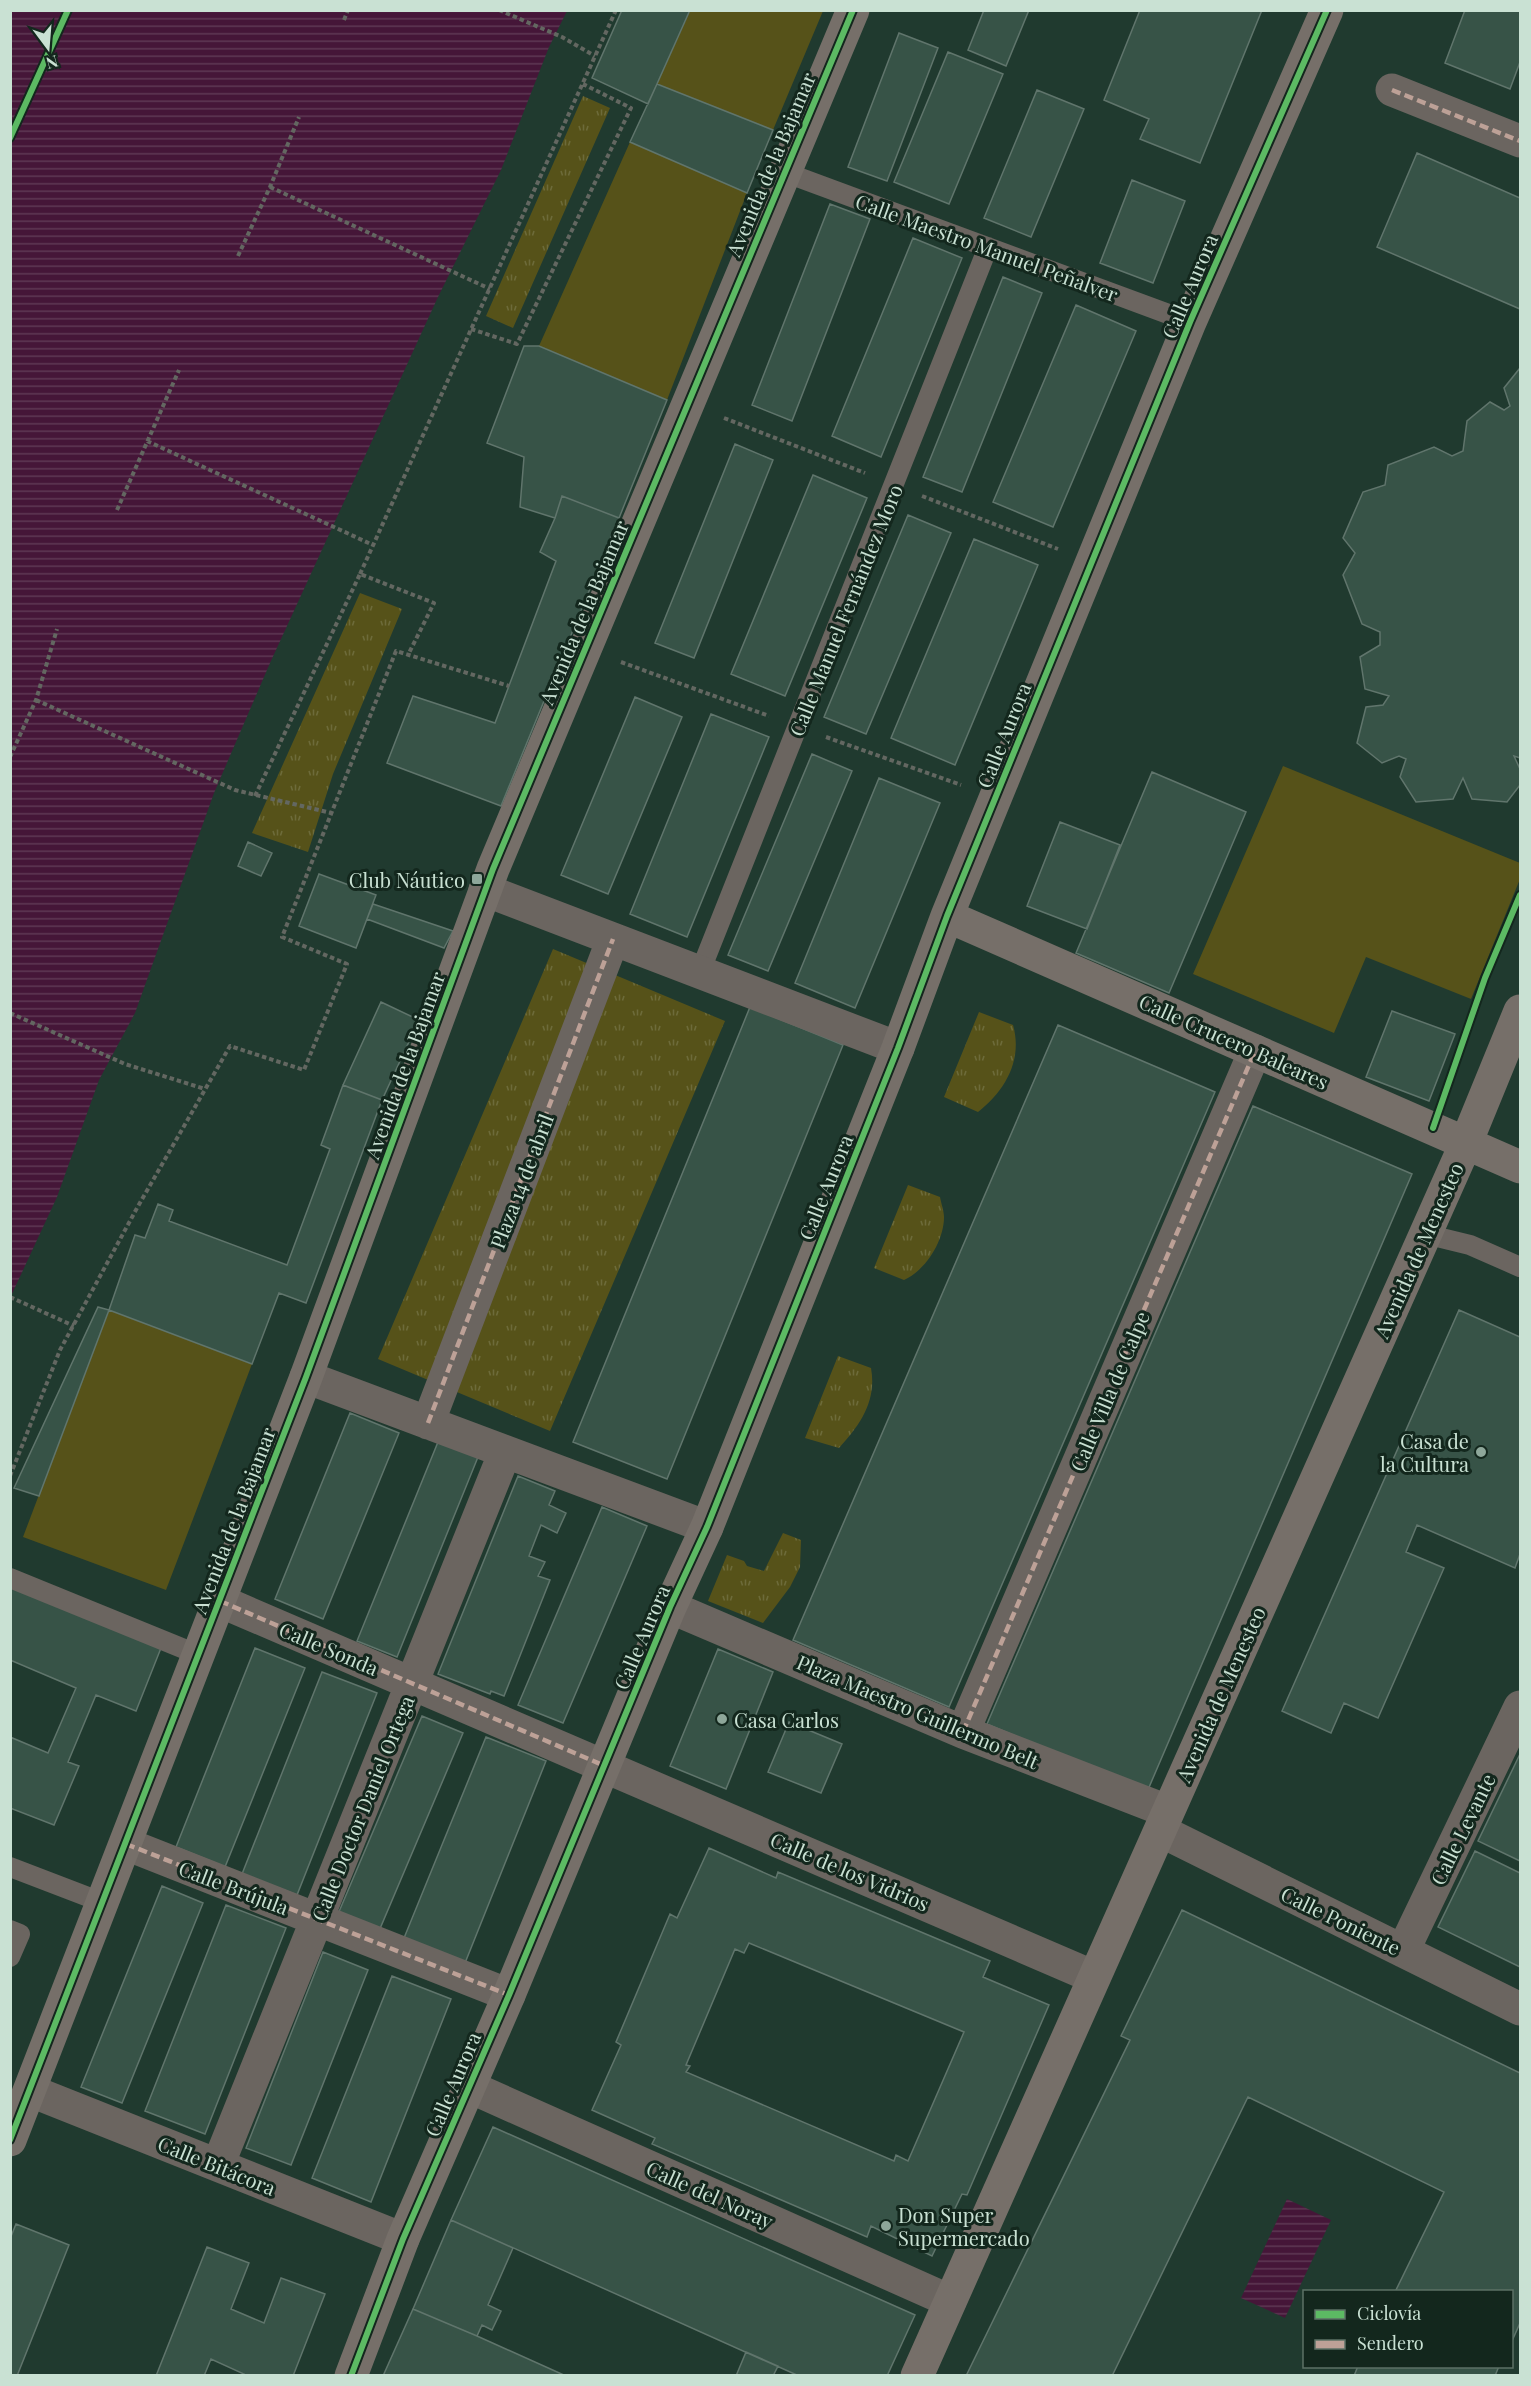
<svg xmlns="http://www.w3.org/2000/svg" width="1531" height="2386" font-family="'Playfair Display',serif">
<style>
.grass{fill:url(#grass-tufts)}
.pitch{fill:#565219}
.water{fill:url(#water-rules)}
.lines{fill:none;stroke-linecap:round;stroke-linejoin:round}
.ferry{stroke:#fdd8ee;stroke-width:1.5;stroke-dasharray:8 6;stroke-linecap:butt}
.building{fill:#375347;stroke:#60756c;stroke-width:1.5;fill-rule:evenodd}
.path{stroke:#636761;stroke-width:4;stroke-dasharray:4.5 3;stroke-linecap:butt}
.lane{stroke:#6b6560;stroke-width:20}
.street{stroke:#6b6560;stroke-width:33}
.secondary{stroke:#766f69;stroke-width:33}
.quiet{stroke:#bda197;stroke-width:4.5;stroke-dasharray:9 4.5;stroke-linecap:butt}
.cycleway-casing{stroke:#13271d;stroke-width:10}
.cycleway{stroke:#5cba63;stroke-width:6}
.poi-dot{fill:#8ea79a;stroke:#13271d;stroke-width:2}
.labels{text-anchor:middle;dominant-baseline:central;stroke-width:6;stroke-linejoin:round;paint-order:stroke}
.street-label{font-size:20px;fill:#c9e1d3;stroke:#13271d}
.poi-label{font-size:20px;fill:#c9e1d3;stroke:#13271d;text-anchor:end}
</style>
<defs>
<pattern id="grass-tufts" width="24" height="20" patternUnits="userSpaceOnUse" patternTransform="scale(1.5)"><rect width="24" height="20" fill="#565219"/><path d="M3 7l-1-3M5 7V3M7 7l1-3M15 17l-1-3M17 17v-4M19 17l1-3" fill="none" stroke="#6d6b3a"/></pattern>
<pattern id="water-rules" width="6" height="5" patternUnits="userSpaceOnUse" patternTransform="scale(1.5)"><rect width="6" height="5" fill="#451638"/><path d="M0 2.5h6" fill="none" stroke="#5e3854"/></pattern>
</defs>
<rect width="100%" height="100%" fill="#203a2f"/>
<path class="grass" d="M583,96L610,108L513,328L486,316Z
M360,593L402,609L333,774L308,852L252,833Z
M553,949L725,1021L550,1431L378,1359Z
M979,1012L1013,1025C1023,1060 1005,1091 978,1112L944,1097Z
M908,1185L940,1197C941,1203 944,1211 944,1217C944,1241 926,1270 904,1280L874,1268Z
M838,1356L871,1368C877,1401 860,1425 839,1448L805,1438Z
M783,1533L801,1540L800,1567L790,1587L763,1623L708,1601L727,1555L744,1561L747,1566L764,1571Z"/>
<path class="pitch" d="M690,11H823L773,130L657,84Z
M630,142L747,193L667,400L539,346Z
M1283,766L1520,863V879L1471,999L1366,957L1334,1033L1193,974Z
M109,1310L252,1364L166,1590L23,1537Z"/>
<path class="water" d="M11,10L567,11L549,47L501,170L438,297L270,663L214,793L135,1013L99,1080L57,1197L11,1296Z
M1287,2199L1331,2220L1285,2318L1241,2298Z"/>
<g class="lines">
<path class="ferry" d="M10,138L68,10"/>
</g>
<path class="building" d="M622,10H690L648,104L592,78Z
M984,10H1029L1006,66L968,50Z
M1140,10H1262L1200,163L1140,139L1149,119L1104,100Z
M1465,10H1520V62L1510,89L1445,63Z
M899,33L938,48L887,181L848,167Z
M948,52L1003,74L949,204L894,182Z
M657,84L773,130L747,193L630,142Z
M1037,90L1084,109L1031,237L984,218Z
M1417,153L1520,198V309L1377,247Z
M1132,180L1185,201L1153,283L1100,263Z
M830,204L870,219L792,421L752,405Z
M913,238L962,258L881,457L832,436Z
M1003,277L1042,293L962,492L923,477Z
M1076,305L1136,331L1053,527L993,502Z
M524,346H539L667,400L619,518L562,496L555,518L520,507L524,457L487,443Z
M1520,368V758L1514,756L1520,769V785L1507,802L1472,799L1463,778L1453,799L1416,802L1400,777L1406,759L1399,756L1382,763L1357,743L1366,707L1383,705L1389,696L1365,689L1360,657L1380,645V632L1362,624L1343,575L1355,553L1343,538L1363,492L1385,485L1388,465L1434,447L1452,456L1463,451L1467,421L1490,402L1504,410L1510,406L1504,388Z
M735,444L773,460L694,658L655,643Z
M813,475L867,498L785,696L731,674Z
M562,496L619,518L501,806L387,763L413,696L495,723L556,561L540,552L555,518Z
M908,515L951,533L866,734L824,717Z
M974,539L1038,565L955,765L891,738Z
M635,697L682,717L608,894L561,875Z
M711,714L769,737L687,937L630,914Z
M812,754L852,771L768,971L728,955Z
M1152,772L1246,812L1169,993L1076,953Z
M879,778L940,803L855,1008L795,983Z
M1060,822L1120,845L1087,929L1027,906Z
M248,842L272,853L261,876L238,866Z
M319,874L376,895L356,948L299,926Z
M373,904L453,931L444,948L367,919Z
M381,1002L419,1020L382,1100L343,1085Z
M750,1007L843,1045L667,1479L573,1442Z
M1392,1011L1455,1034L1429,1101L1366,1077Z
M1058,1025L1215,1092L949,1707L793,1640Z
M343,1085L382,1100L306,1303L279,1293L252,1364L109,1310L135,1235L145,1238L158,1204L173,1210L169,1221L287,1265L330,1149L321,1145Z
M1253,1106L1412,1174L1147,1792L987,1724Z
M98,1307L109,1310L39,1496L14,1488Z
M1459,1310L1520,1337V1554L1515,1568L1417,1525L1406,1552L1444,1568L1378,1718L1344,1703L1331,1733L1282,1711Z
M350,1413L399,1433L323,1619L275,1599Z
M438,1442L478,1457L397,1657L357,1641Z
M518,1476L555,1491L549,1505L566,1513L557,1533L541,1525L529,1556L545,1562L538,1576L550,1580L504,1696L491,1691L490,1694L438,1674Z
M602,1507L647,1526L563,1723L518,1705Z
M10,1587L161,1648L136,1711L96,1695L68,1762L79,1766L54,1825L10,1808V1737L48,1753L76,1688L10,1660Z
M255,1648L305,1668L225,1867L176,1847Z
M718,1649L773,1672L726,1789L670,1766Z
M322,1672L377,1693L297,1895L242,1874Z
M422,1716L463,1733L379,1931L338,1914Z
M789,1722L842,1744L821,1793L768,1772Z
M486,1737L546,1761L465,1963L404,1938Z
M1520,1754V1861L1478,1841Z
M709,1848L776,1878L778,1872L990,1961L983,1977L1049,2005L967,2195L962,2194L932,2256L871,2226L867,2237L652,2144L655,2138L592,2110L621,2045L616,2042L670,1914L677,1918ZM749,1943L964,2032L908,2161L896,2155L894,2161L686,2072L690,2066L686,2065L735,1949L744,1953Z
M1475,1851L1520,1873V1967L1438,1927Z
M162,1886L203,1903L122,2103L81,2087Z
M226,1905L286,1928L205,2134L145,2111Z
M1182,1910L1520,2073V2323L1512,2341V2292H1395L1444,2192L1248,2097L1112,2376H966L1130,2040L1121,2036Z
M323,1952L368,1970L291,2165L246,2148Z
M392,1976L451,1999L371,2202L312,2178Z
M493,2127L915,2315L887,2376H799L451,2220Z
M451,2220L513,2248L488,2305L501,2311L492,2330L482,2325L477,2336L413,2309Z
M16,2224L69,2245L17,2376H10V2239Z
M207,2247L249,2263L231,2309L264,2323L281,2278L325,2294L293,2376H243L244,2374L211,2359L204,2376H156Z
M413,2309L477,2336L566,2376H383Z
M746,2352L778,2366L773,2376H736Z
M1358,2366H1499L1495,2376H1354Z"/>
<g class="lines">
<path class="path" d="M499,10L562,37L595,56
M344,20L348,10
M270,187L490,289
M238,256L270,187L299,117
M471,329L517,344L631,108L583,84
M724,418L865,473
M147,441L373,545
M922,496L1058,549
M117,510L179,370
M360,574L616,10
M621,662L769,716
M36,700L235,790L331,813
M826,737L961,785
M10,757L36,700L57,629
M255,796L360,574L434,603L408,655
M10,1013L125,1064L205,1089
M10,1297L74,1326
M10,1476L60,1350L137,1208L230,1046L304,1070L347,964L282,937L396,651L509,686"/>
<path class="lane" d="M784,172L1190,322
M700,972L988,247
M1425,1234L1470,1245L1520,1267
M10,1578L199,1655
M10,1867L104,1903
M10,1930L20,1934L10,1957"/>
<path class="street" d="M1392,90L1520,141
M485,890L898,1048
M306,1377L707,1527
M428,1423L613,939
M220,1601L1094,1977
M670,1607L963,1732L1167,1811
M963,1732L1255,1051
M1161,1831L1520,2009
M126,1844L509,1995
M1403,1951L1520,1707
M470,2087L950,2301
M31,2091L403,2239
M218,2165L505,1452"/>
<path class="secondary" d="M947,916L1520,1167
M10,2140L306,1377L493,869L853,10
M351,2376L403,2239L509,1995L670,1607L707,1527L898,1048L947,916L1190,322L1327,10
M917,2376L1466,1143L1520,1011"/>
<path class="quiet" d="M1392,90L1520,141
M428,1423L613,939
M220,1601L605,1766
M963,1732L1255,1051
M126,1844L509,1995"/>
<g class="cycleway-casing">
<path id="cycleway" d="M10,138L68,10
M1433,1128L1485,978L1520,895
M10,2140L306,1377L493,869L853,10
M351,2376L403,2239L509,1995L670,1607L707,1527L898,1048L947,916L1190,322L1327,10"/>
</g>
<use href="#cycleway" class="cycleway"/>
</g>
<g class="poi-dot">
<rect x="471" y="873" width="12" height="12" rx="3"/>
<circle cx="1481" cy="1452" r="6"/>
<circle cx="722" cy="1719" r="6"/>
<circle cx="886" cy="2226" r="6"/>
</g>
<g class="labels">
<g class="street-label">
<text transform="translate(770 164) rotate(-67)">Avenida de la Bajamar</text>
<text transform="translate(987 247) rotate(20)">Calle Maestro Manuel Peñalver</text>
<text transform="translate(1189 286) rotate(-67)">Calle Aurora</text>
<text transform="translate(845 610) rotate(-68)">Calle Manuel Fernández Moro</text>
<text transform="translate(583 612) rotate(-67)">Avenida de la Bajamar</text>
<text transform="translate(1003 735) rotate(-68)">Calle Aurora</text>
<text transform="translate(1234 1041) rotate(24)">Calle Crucero Baleares</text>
<text transform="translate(404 1065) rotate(-70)">Avenida de la Bajamar</text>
<text transform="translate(521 1181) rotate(-69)">Plaza 14 de abril</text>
<text transform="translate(825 1187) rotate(-68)">Calle Aurora</text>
<text transform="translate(1418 1250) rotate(-66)">Avenida de Menesteo</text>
<text transform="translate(1109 1391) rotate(-67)">Calle Villa de Calpe</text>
<text transform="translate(233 1520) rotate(-69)">Avenida de la Bajamar</text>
<text transform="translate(641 1637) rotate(-67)">Calle Aurora</text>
<text transform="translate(329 1648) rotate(23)">Calle Sonda</text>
<text transform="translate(1220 1694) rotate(-66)">Avenida de Menesteo</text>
<text transform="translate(918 1711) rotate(23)">Plaza Maestro Guillermo Belt</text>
<text transform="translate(362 1808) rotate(-68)">Calle Doctor Daniel Ortega</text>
<text transform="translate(1462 1829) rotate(-64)">Calle Levante</text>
<text transform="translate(850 1871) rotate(23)">Calle de los Vidrios</text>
<text transform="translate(234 1887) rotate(21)">Calle Brújula</text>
<text transform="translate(1341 1920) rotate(26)">Calle Poniente</text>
<text transform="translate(452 2084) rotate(-67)">Calle Aurora</text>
<text transform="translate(217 2165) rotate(22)">Calle Bitácora</text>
<text transform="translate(710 2194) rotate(24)">Calle del Noray</text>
</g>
<g class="poi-label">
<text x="465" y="879">Club Náutico</text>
<text x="1469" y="1440">Casa de<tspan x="1469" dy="23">la Cultura</tspan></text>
<text x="734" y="1719" text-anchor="start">Casa Carlos</text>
<text x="898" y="2214" text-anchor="start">Don Super<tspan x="898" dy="23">Supermercado</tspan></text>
</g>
</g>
<rect width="1531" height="2386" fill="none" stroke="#c9e1d3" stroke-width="24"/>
<rect x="1303" y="2290" width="210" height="78" fill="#13271d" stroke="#5c7166" stroke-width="1.5"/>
<rect x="1315" y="2310" width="30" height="9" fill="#5cba63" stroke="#5c7166" stroke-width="1.5"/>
<text x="1357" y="2320" font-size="18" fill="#c9e1d3">Ciclovía</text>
<rect x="1315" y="2340" width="30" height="9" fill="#bda197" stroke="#5c7166" stroke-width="1.5"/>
<text x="1357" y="2350" font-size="18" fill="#c9e1d3">Sendero</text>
<g transform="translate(48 48) rotate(164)" stroke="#13271d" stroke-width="4.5" paint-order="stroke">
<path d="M0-4.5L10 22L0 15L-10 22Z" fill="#c9e1d3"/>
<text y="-9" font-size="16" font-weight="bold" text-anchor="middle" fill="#c9e1d3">N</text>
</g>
</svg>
